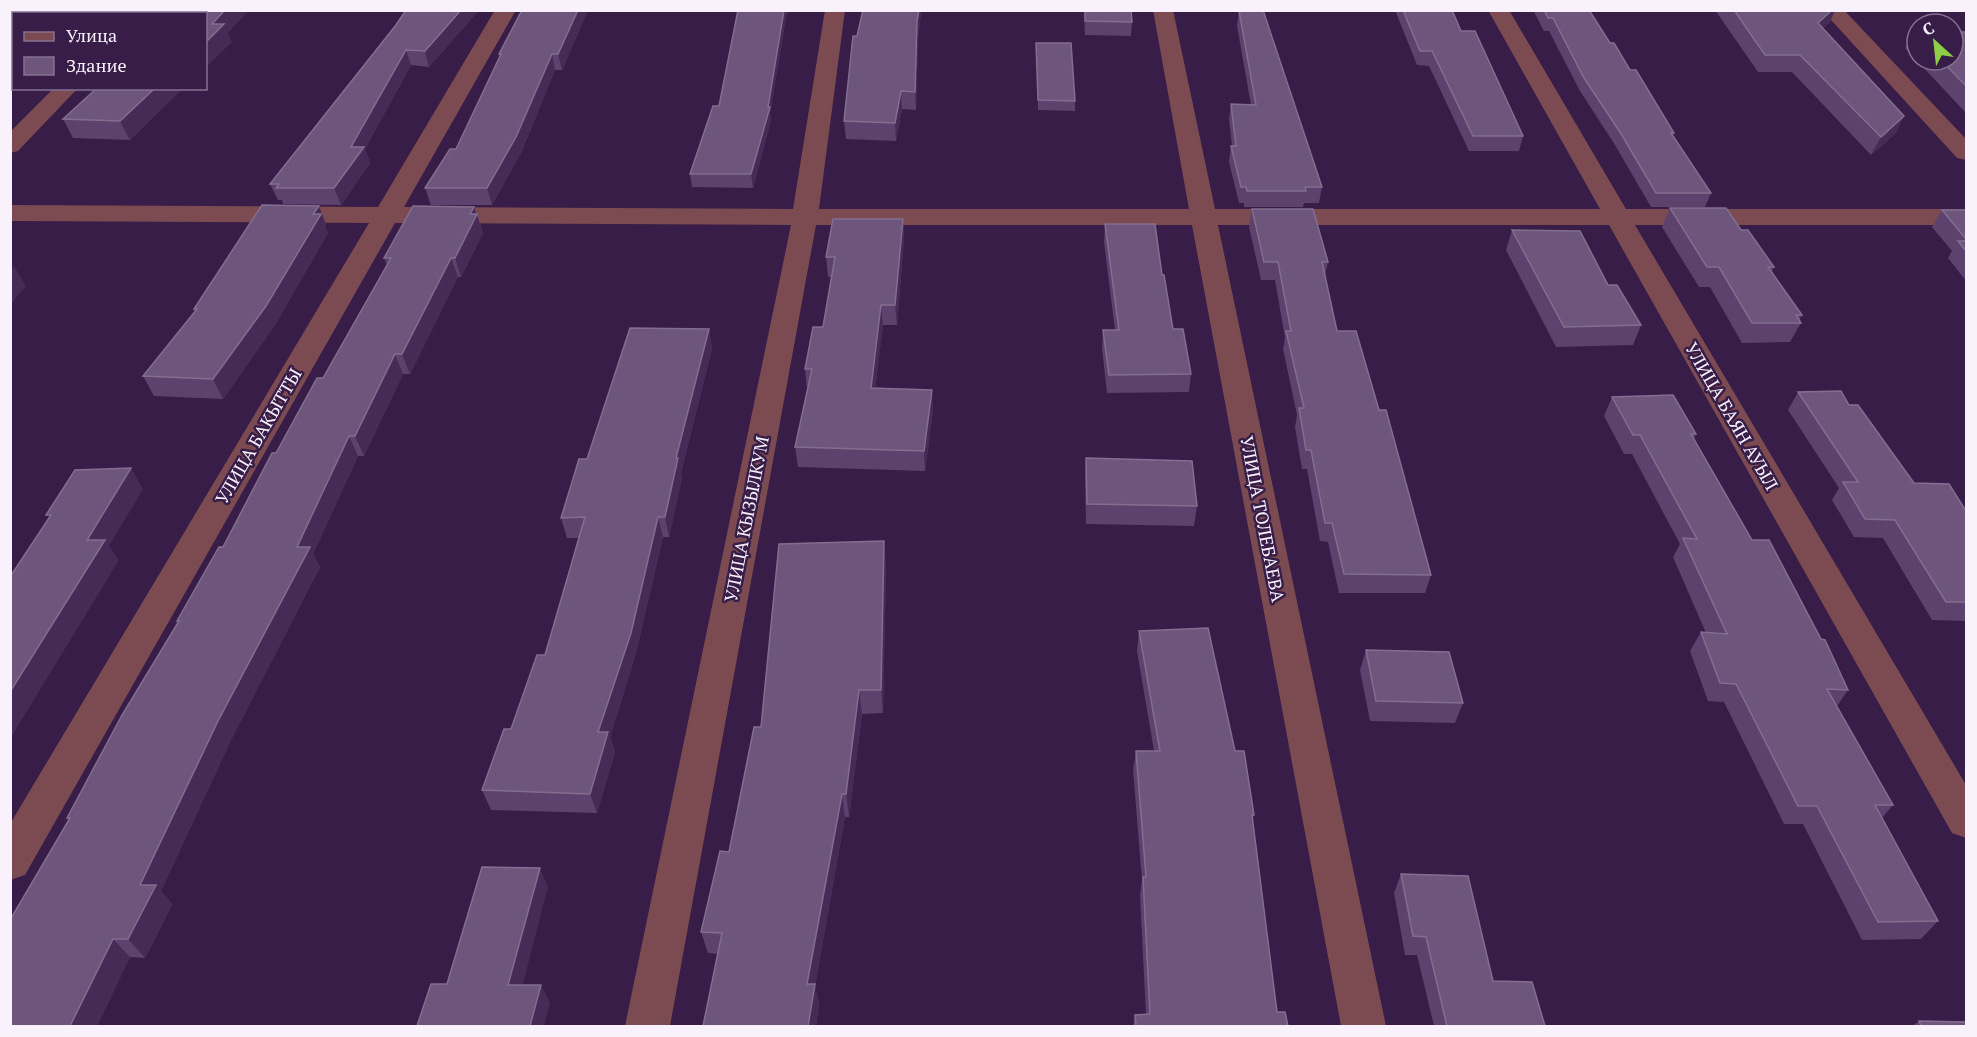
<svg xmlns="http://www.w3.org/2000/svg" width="1977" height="1037" font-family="'PT Serif',serif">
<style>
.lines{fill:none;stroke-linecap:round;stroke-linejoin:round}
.minor{fill:#7b4b51;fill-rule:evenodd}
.wall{fill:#5c426c}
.shaded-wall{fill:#462b57}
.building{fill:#6d557c;stroke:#836e90;stroke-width:1.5}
.labels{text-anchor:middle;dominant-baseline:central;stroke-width:5;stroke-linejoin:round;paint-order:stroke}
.street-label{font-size:18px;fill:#f9f2fd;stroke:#371d47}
</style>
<rect width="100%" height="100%" fill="#371d47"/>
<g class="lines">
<path class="minor" d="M138,10H160L158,14H136Z
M495,10H516L404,207L793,209L825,10H845L819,209H1189L1153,10H1173L1215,209H1600L1488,10H1509L1626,209H1966V225H1635L1966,785V838L1952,833L1609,225H1218L1386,1026H1341L1192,225H816L670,1026H625L791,225L395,223L25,875L10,880V824L369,223L10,221V205L378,207Z
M1822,10H1844L1966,139V160L1957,158Z
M54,88H78L18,151L10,153V132Z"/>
</g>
<path class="wall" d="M479,10L429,67L411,65L365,149L370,163L341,205L283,204L282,200H278L270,184L396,25Z
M522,10H588L562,70H555L521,153L492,205H431L425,188L456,149L500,57L499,54Z
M738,10H789L786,17L770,113L771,120L753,188L692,187L690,174L719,106Z
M1084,10H1131L1132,22L1131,36L1085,35Z
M1395,10H1452L1461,31L1523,136L1519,151H1469L1429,66L1417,65Z
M1533,10H1589L1610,43L1674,133L1673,135L1711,193L1705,207H1651L1615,145L1580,91L1549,31H1544Z
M1715,10H1835L1830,22L1823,28L1904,116L1895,134L1871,155L1792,72H1758Z
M1239,11L1322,187L1319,203H1304L1303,207H1244V203H1239L1229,162L1231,146H1232L1229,119L1231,104L1251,105L1237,26Z
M1913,31H1917V60H1953L1966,32V113L1905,48Z
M918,39L916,110L902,109L896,141L846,139L844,121Z
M1036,43L1075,101V111L1038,110Z
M97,88H183L130,140L73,138L63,119Z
M319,206L326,225L325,226L328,233L275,325L223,399L154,396L143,376L195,312L194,309Z
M1670,208L1741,230L1774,267L1772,272L1802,315L1799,320L1801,323L1790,342L1742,343L1710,287H1699L1662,227Z
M1252,209L1328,262L1325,275L1337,331L1379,410L1431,575L1425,593H1339L1328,542L1320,541L1307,469H1302L1295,427L1297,415L1283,349L1285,338L1275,280H1261L1249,227Z
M1942,210H1966V281L1948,258L1952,251L1932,227Z
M477,214L483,233L461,277H458L410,374H403L364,456H358L313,554L320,567L231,740L161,891L172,904L145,958L130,957L97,1026H10L68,820L67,818L178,623L177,621L223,547L276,453L323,378L387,265L384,258Z
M903,219L904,239L897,325H883L875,388L933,410L925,471L798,467L795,447L808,389H807L805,369L823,327L831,277H828L826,257Z
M1105,224L1162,275L1173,329L1191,374L1189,392L1107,393L1102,348L1103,330H1115L1104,242Z
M1512,230L1608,285L1641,325L1633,345L1556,347L1506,250Z
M709,329L712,349L681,473L682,478L669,537H663L636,653L610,737L615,752L597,813L491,810L482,790L545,655L579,538H567L561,518L587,459Z
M1798,392L1849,405L1914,483L1966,511V621L1932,620L1883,538L1854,537L1832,500L1839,488L1788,410Z
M1612,397L1696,434L1694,439L1752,540L1821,639L1848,690L1837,706L1893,805L1882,818L1938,921L1921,939L1862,940L1803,824H1784L1724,702L1708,701L1690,651L1701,632L1706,633L1673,557L1680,544L1632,454H1624L1604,416Z
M1086,458L1197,506L1194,526L1086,524L1085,479Z
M886,564L883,713L862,714L849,817H845L815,986L819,1005L816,1026H703L718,954L708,953L701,932L729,852L761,727Z
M1139,631L1235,751L1254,815L1252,821L1277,1012L1288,1026H1133L1135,1015H1146L1140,895L1142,880L1133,770L1136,751H1154L1137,651Z
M1366,650L1463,703L1455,723L1370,721L1360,670Z
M1401,874L1493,981L1545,1026H1434L1417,955H1405L1394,893Z
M1919,1021L1966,1026H1912Z"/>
<path class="shaded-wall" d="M52,10H72L74,14H48Z
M225,10H249L228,33L232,42L206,67V42L212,24Z
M461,10H479L429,67L425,51Z
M578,10H588L562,70L558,54Z
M784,10H789L786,17L770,113L771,120L753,188L751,174L768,107Z
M919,10H922L918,39L916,110L915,92L917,21Z
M1832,10H1835L1830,22L1811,40L1818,23Z
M14,42V67L10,69V45Z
M406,50L411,65L365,149L370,163L341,205L334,188L351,147Z
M552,54L555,70L521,153L492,205L487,188Z
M155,88H183L130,140L120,121Z
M901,91L902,109L896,141L895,123Z
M1904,116L1895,134L1871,155L1881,137Z
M319,206L326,225L325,226L328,233L275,325L223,399L213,379L313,214Z
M474,207L483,233L461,277L455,258L470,214Z
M903,219L904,239L897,325L895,305Z
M451,258L458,277L410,374L402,354Z
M14,266L26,286L10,305V270Z
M881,305L883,325L873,408L871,388Z
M709,329L712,349L681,473L682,478L669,537L665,517L676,458Z
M395,354L403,374L364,456L355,436Z
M932,390L933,410L925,471L924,451Z
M349,436L358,456L313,554L320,567L231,740L161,891L172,904L145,958L128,939L140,885L218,721L297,547Z
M131,468L143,489L109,546L119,560L10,739V692L87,540Z
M658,517L663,537L636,653L610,737L615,752L597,813L590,794L598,732Z
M884,541L886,564L883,713L881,690Z
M859,690L862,714L849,817L846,794Z
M842,794L845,817L815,986L819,1005L816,1026H808L807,984Z
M540,868L548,887L518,1003L508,985Z
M113,939L130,957L97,1026H70Z
M541,985L550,1003L544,1026H530Z"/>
<path class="building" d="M10,10H52L48,14H14V42L10,45Z
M171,10H225L212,24H224L206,42V14H168Z
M406,10H461L425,51L406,50L351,147H364L334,188H276L279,184H270L396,25Z
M522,10H578L558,54H552L516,137L487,188H425L450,149H456L501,54H499Z
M738,10H784L768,107H770L751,174H690L713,106H719Z
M863,10H919L917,21L915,92L901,91L895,123L844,121L853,36H857Z
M1085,10H1131L1132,22L1085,21Z
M1243,10H1263L1322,187H1305L1306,191H1247L1246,187H1241L1231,146H1236L1231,104L1256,105L1239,11Z
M1403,10H1452L1461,31H1475L1523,136H1473L1432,51H1420Z
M1544,10H1589L1610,43H1614L1630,70H1636L1674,133H1671L1711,193H1656L1620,132L1584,78L1553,18H1548Z
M1734,10H1832L1818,23L1904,116L1881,137L1800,55H1765Z
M1953,32H1966V86L1941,60H1953Z
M1036,43H1071L1075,101L1038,100Z
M97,88H155L120,121L63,119Z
M262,205L319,206L313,214H321L266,306L213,379L143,376L197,309H194Z
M413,206L474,207L470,214H477L455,258H451L402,354H395L355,436H349L297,547H310L218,721L140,885H156L128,939H113L70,1026H10V920L70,818H67L122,715L179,621H177L219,547H223L272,453H276L317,378H323L391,258H384Z
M1670,208H1726L1741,230H1748L1774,267H1768L1802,315H1796L1801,323H1752L1719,267H1707Z
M1252,209H1313L1328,262H1322L1337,331H1356L1379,410H1386L1431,575L1344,574L1332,523H1325L1311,450H1306L1299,408H1304L1286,331H1291L1278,262H1264Z
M1942,210H1966V239Z
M833,219H903L895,305H881L871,388L932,390L924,451L795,447L812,369H805L813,327H823L835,257H826Z
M1105,224H1155L1162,275H1164L1173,329H1183L1191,374L1109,375L1103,330H1119Z
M1512,230L1580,231L1608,285H1617L1641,325L1564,327Z
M1958,241H1966V251Z
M630,328L709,329L676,458H678L665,517H658L631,633L598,732H608L590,794L482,790L504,729H511L537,655H545L585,517L561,518L579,459H587Z
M1841,391L1849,405H1858L1914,483L1949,484L1966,511V602H1946L1895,520L1865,519L1843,482H1858L1798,392Z
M1673,395L1696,434H1691L1752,540H1769L1821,639L1825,640L1848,690L1827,689L1893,805H1875L1938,921L1878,922L1817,806H1798L1736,684L1720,683L1701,632L1727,634L1683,538L1697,539L1640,435H1633L1612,397Z
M1086,458L1192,461L1197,506L1087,504Z
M131,468L87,540H105L10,692V577L51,515H46L75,470Z
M884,541L881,690H859L846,794H842L807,984H815L808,1026H703L722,933L701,932L720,851L729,852L754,727H761L779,544Z
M1208,628L1235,751H1244L1254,815H1252L1277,1012H1285L1288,1026H1136L1135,1015L1150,1014L1143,877H1146L1136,751H1160L1139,631Z
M1366,650L1449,652L1463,703L1376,701Z
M482,867L540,868L508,985H541L530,1026H417L431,984H447Z
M1401,874L1468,876L1493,981L1532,982L1545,1026H1447L1426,937L1413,936Z
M1919,1021L1966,1022V1026H1921Z"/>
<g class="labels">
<g class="street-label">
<text transform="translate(1732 416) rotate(60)">УЛИЦА БАЯН АУЫЛ</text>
<text transform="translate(258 436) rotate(-60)">УЛИЦА БАКЫТТЫ</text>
<text transform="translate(746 519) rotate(-79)">УЛИЦА КЫЗЫЛКУМ</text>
<text transform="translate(1263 519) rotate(79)">УЛИЦА ТОЛЕБАЕВА</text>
</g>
</g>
<rect width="1977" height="1037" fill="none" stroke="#f9f2fd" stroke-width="24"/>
<rect x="12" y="12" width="195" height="78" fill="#371d47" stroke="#857290" stroke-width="1.5"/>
<rect x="24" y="32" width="30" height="9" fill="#7b4b51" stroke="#857290" stroke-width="1.5"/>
<text x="66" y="42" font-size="18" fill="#f9f2fd">Улица</text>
<rect x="24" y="57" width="30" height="18" fill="#6d557c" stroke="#857290" stroke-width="1.5"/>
<text x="66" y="72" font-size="18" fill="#f9f2fd">Здание</text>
<g transform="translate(1935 42) rotate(333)"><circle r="28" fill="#371d47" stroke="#857290" stroke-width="1.5"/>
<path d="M0-4.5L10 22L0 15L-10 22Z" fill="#8cce45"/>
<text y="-9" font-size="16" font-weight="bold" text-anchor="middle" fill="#f9f2fd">С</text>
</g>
</svg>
